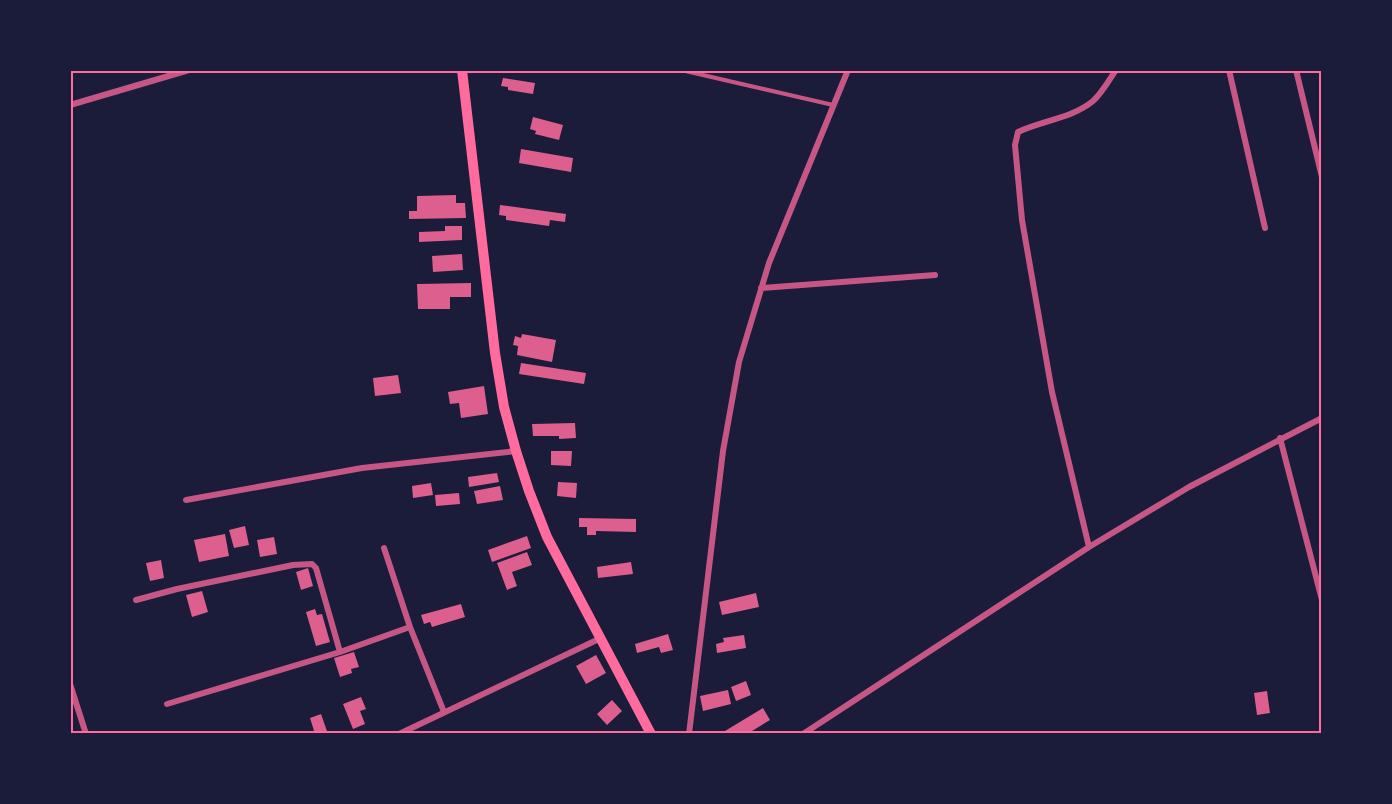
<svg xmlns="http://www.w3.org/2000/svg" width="1392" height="804" font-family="Overpass,sans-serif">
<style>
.building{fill:#dd5f8e}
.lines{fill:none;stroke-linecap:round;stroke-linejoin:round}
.service{stroke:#c65784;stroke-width:4}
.minor{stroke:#c65784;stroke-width:6}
.secondary{stroke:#ff6b9d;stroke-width:10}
.neatline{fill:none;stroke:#ff6b9d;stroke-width:2}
</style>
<rect width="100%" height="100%" fill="#1b1b3a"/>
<path class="building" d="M503,78L535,83L533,94L508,90V87L501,86Z
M533,117L563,125L559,140L535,134L536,131L530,129Z
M521,149L573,158L571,172L519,163Z
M456,195V203H465L466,218L409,219V211H417V196Z
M500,205L566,214L565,222L550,220L549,226L506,220V216L499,215Z
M445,226H462V240L419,242V232L445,231Z
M462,254L463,270L433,272L432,256Z
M471,283V297H450V309H418L417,284Z
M522,334L556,340L552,362L517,355L518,346L513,345L515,336L521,338Z
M521,363L586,373L584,384L519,374Z
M398,375L401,393L375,396L373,378Z
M484,386L488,414L461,418L459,403L450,404L448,392Z
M575,423L576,438L559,439V436H533L532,424Z
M551,451H572L571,466L551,465Z
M497,473L499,482L469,487L468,477Z
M558,482L577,483L576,498L557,496Z
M431,483L433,495L413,498L412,486Z
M500,486L503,500L477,504L474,491Z
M459,493L460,504L436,506L435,495Z
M579,518L636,519V532L596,531V535H587V527H579Z
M245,526L249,545L234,548L229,530Z
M225,534L229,556L199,562L194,540Z
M527,536L531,548L492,562L488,550Z
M274,537L277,554L260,557L257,540Z
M527,552L532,565L512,572L517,586L507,590L497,563Z
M161,560L164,578L150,581L146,563Z
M631,562L633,574L598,578L597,567Z
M308,568L313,586L301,590L296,572Z
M202,591L208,612L192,617L186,595Z
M756,593L759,607L722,615L719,602Z
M461,604L465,617L432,627L430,622L424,624L421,615Z
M315,609L317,615L322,614L330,642L316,646L306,612Z
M668,634L673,650L661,653L659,647L637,653L635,644Z
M744,635L746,648L717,653L716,644L724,642L723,638Z
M354,652L359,667L351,669L352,673L340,677L334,658Z
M596,655L606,673L586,684L576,666Z
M746,681L751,695L736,701L731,687Z
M728,690L731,704L703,711L700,696Z
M1267,691L1270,713L1257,715L1254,693Z
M361,697L366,709L360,711L365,724L353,729L343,704Z
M612,700L622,711L607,725L597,714Z
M763,708L770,720L747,734H720Z
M321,714L328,734H315L310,718Z"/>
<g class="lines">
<path class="service" d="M681,70L833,105
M1087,733V734"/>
<path class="minor" d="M1229,70L1265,228
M1296,70L1322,177
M70,105L189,70
M761,288L935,275
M1280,438L1322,600
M186,500L362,468L516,451
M1089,547L1052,392L1022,220L1015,145L1018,132C1043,120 1071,119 1093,101C1102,93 1109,80 1116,70
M384,548L410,627L444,712
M136,600L177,589L293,565L312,564L316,568L340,652
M70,684L86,734
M167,704L340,652L410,627
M399,734L601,638
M689,734L723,451L739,362L769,263L848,70
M803,734L1089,547L1189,487L1322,418"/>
<path class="secondary" d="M462,70L495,353L504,407L516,451L529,491L547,537L651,734"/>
</g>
<rect width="1392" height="804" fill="none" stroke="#1b1b3a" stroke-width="144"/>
<rect x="72" y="72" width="1248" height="660" class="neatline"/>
</svg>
